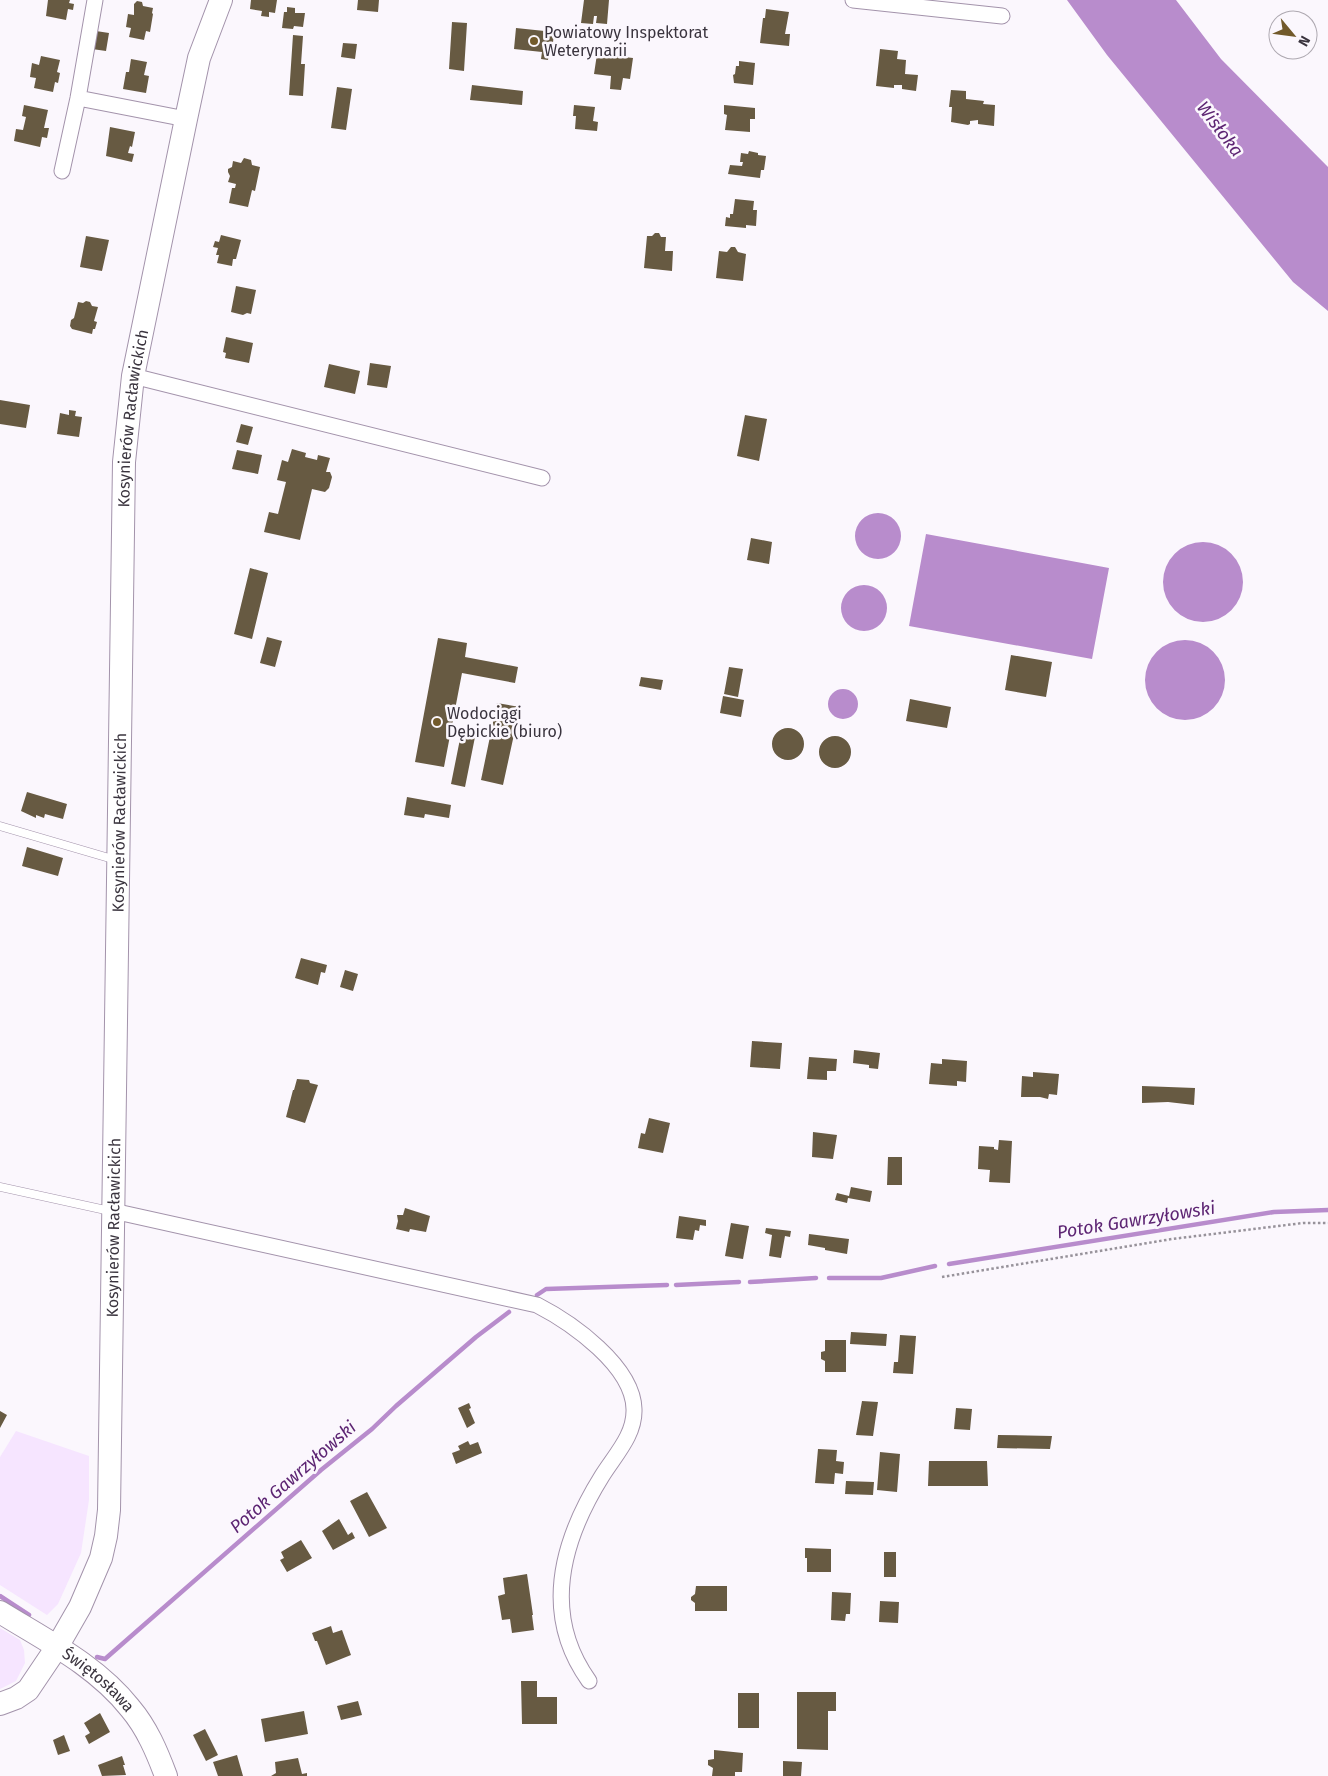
<svg xmlns="http://www.w3.org/2000/svg" width="1328" height="1776" font-family="'Fira Sans',sans-serif">
<style>
.built{fill:#f6e5ff}
.water{fill:#b88ccc}
.lines{fill:none;stroke-linecap:round;stroke-linejoin:round}
.stream{stroke:#b88ccc;stroke-width:4.5}
.building{fill:#675a42}
.lane-casing{stroke:#a393ab;stroke-width:9}
.street-casing{stroke:#a393ab;stroke-width:17}
.secondary-casing{stroke:#a393ab;stroke-width:24}
.path{stroke:#97929a;stroke-width:2.5;stroke-dasharray:2.5 2.5;stroke-linecap:butt}
.lane{stroke:#fff;stroke-width:8}
.street{stroke:#fff;stroke-width:15}
.secondary{stroke:#fff;stroke-width:22}
.poi-dot{fill:#725a2b;stroke:#fbf7fd;stroke-width:2}
.labels{text-anchor:middle;dominant-baseline:central;stroke-width:5;stroke-linejoin:round;paint-order:stroke}
.poi-label{font-size:16px;fill:#3a343e;stroke:#fbf7fd;text-anchor:start}
.street-label{font-size:16px;fill:#3a343e;stroke:#fbf7fd}
.water-label{font-size:18px;font-style:italic;fill:#5d2573;stroke:#fbf7fd}
</style>
<rect width="100%" height="100%" fill="#fbf7fd"/>
<path class="built" d="M16,1431L89,1456V1500L81,1553L58,1604L47,1615L0,1585V1457Z
M0,1628L20,1640L24,1650L25,1663L16,1681L0,1689Z"/>
<path class="water" d="M1067,0H1176L1221,59L1328,167V311L1293,282L1107,55Z
M855 536a23 23 0 1 1 46 0a23 23 0 1 1-46 0Z
M926,534L1109,568L1092,659L909,626Z
M1163 582a40 40 0 1 1 80 0a40 40 0 1 1-80 0Z
M841 608a23 23 0 1 1 46 0a23 23 0 1 1-46 0Z
M1145 680a40 40 0 1 1 80 0a40 40 0 1 1-80 0Z
M828 704a15 15 0 1 1 30 0a15 15 0 1 1-30 0Z"/>
<g class="lines">
<path class="stream" d="M949,1264L1274,1212L1328,1210
M829,1278H881L935,1266
M750,1282L816,1278
M676,1285L739,1282
M537,1295L546,1289L667,1285
M0,1596L29,1615
M97,1657L105,1659L321,1470L372,1429L396,1406L476,1337L509,1312"/>
</g>
<path class="building" d="M48,0H70L69,3L74,4L73,10L68,9L66,20L46,16Z
M251,0H277L275,13L269,12V17L261,16L262,11L250,9Z
M358,0H379L378,12L357,10Z
M584,0H609L607,24L596,23L597,16H594L593,24L581,23Z
M137,1L142,2L143,6L153,8L152,13L153,14L150,32L146,31L144,40L129,37L131,28L126,27L128,14L134,15V4Z
M287,7L295,8V13H305L303,27L294,26L293,29L282,28L284,12H287Z
M766,9L789,12L785,34H790L789,46L760,43L763,18H765Z
M452,22L467,23L464,71L449,69Z
M516,28L554,32L552,53H549L548,60L541,59L542,52L514,49Z
M96,31L109,33L106,51L92,49Z
M293,35L303,36L301,64H305L303,96L289,95Z
M343,43L357,44L355,59L341,57Z
M880,49L898,51L897,59L906,60L905,74L918,75L916,91L902,89V85H894V88L876,86Z
M597,54L633,58L630,79L623,78L621,90L610,89L611,76L594,74Z
M41,56L60,60L57,72L60,73L58,83L55,82L53,92L34,88L36,78L30,77L32,63L39,65Z
M131,59L147,62L144,75L149,76L146,93L123,89L126,72H129Z
M739,61L755,63L753,85L734,83L733,75L735,74L736,66H739Z
M472,85L523,91L522,105L470,100Z
M337,87L352,89L346,130L331,128Z
M951,90L966,91V99L984,101L983,104L995,105L994,126L978,124V120L970,121V124L968,125L951,122L952,107H949Z
M24,105L48,110L44,128H49L47,138L42,137L40,147L14,141L16,129L23,130L26,117L22,116Z
M574,105L595,107L593,121L598,122L597,131L575,129L576,116H573Z
M724,105L755,108V119H750V132L725,130L727,115L724,114Z
M110,127L135,132L132,147L130,146L128,153L134,154L132,162L106,156Z
M749,151L758,153V155L766,156L764,170H761L760,178L728,174L730,165L742,166L743,162H740L741,153L748,154Z
M244,158L251,160L252,165L260,167L255,191L252,190L248,207L229,203L232,188H235L236,184L228,182L230,176L228,172V169L232,167L233,161L241,163Z
M735,199L754,201L753,210H757L756,226L746,225V228L725,226L726,217L730,218V214H733Z
M655,233H659L661,237H666L665,251H673L672,271L644,268L647,236H652Z
M221,235L241,240L236,259H233L232,266L217,263L219,255H216L218,248L213,247L215,241L219,242Z
M86,236L109,240L102,271L80,267Z
M731,247H735L738,252L746,254L743,281L716,278L719,251L727,252Z
M236,286L256,290L251,314L247,313L243,315L231,312Z
M86,301L90,302L92,306L98,307L94,321L97,322L95,329H93L92,334L72,329L70,326L71,320L74,318L78,302L83,303Z
M226,337L253,343L249,363L225,358L226,353L223,352Z
M370,363L391,366L387,388L367,385Z
M329,364L360,371L355,394L324,387Z
M0,400L30,405L26,428L0,424Z
M69,410L76,411L75,416L82,417L79,437L57,434L60,413L69,415Z
M745,415L767,419L759,461L737,456Z
M241,424L253,427L248,445L236,442Z
M292,449L306,453L305,457L317,460L318,455L330,458L326,472H330L332,477L329,488L325,492L312,489L300,540L264,532L269,512L278,514L286,482L277,480L282,460L288,462Z
M237,450L262,455L258,474L232,469Z
M751,538L772,542L769,564L747,560Z
M250,568L268,573L252,639L234,634Z
M267,637L282,641L275,667L260,663Z
M438,638L467,643L465,657L518,667L515,683L462,673L444,767L415,762Z
M1011,655L1052,662L1046,697L1005,690Z
M729,667L743,669L738,697L724,694Z
M641,677L663,680L661,690L639,686Z
M723,696L744,700L741,717L720,713Z
M910,699L951,707L947,728L906,721Z
M497,703L520,707L503,785L481,780Z
M772 744a16 16 0 1 1 32 0a16 16 0 1 1-32 0Z
M462,729L476,732L465,787L451,784Z
M819 752a16 16 0 1 1 32 0a16 16 0 1 1-32 0Z
M27,792L67,804L63,819L45,814L44,818L36,815V818L21,811Z
M407,797L451,805L449,818L425,814L424,818L404,815Z
M27,847L63,858L58,876L22,866Z
M301,958L327,965L325,973L321,972L318,985L295,978Z
M345,970L358,974L353,991L340,987Z
M752,1041L782,1043L780,1069L750,1067Z
M854,1050L880,1053L878,1069L869,1068V1065L853,1063Z
M809,1057L837,1059L836,1071H827V1080L807,1079Z
M942,1059L967,1061L966,1082L957,1081V1086L929,1084L931,1063L942,1064Z
M1033,1072L1059,1074L1057,1095L1049,1094L1048,1099L1040,1097H1021L1022,1076L1033,1077Z
M297,1079L309,1080L310,1083L318,1085L305,1123L286,1117L293,1090H294Z
M1142,1086L1195,1088L1194,1105L1168,1102L1142,1103Z
M649,1118L670,1123L663,1153L638,1148L641,1133L645,1134Z
M813,1132L837,1135L833,1159L812,1157Z
M999,1140L1012,1141L1010,1183L989,1182L990,1170L978,1169L979,1146L994,1147V1149L998,1150Z
M888,1157H902V1185H887Z
M851,1187L872,1191L870,1202L848,1198L847,1203L835,1200L837,1193L849,1196Z
M405,1208L430,1216L426,1232L410,1229L409,1232L396,1229L398,1221L397,1215H403Z
M679,1216L706,1220V1226L700,1225L699,1231L695,1230L693,1240L676,1238Z
M731,1223L749,1226L743,1259L725,1256Z
M766,1228L791,1231L790,1237L785,1236L781,1258L769,1256L772,1235L765,1233Z
M809,1234L849,1239L847,1254L825,1250V1248L808,1245Z
M851,1332L887,1334L886,1346L850,1344Z
M900,1335L916,1336L913,1374L893,1373L894,1362H898Z
M825,1340H846V1372H825V1361L821,1359V1352L825,1351Z
M862,1401L878,1402L873,1436L856,1435Z
M469,1403L471,1408L469,1409L475,1423L467,1428L458,1408Z
M956,1408L972,1409L970,1430L954,1429Z
M0,1411L7,1415L0,1428Z
M998,1435L1052,1436L1050,1449L997,1448Z
M468,1441L470,1445L478,1442L482,1453L456,1464L452,1453L460,1450L458,1446Z
M818,1449L837,1450L836,1461L844,1462L843,1474L835,1473L834,1484L815,1483Z
M880,1452L900,1454L897,1492L877,1490Z
M929,1461H987L988,1486H928Z
M846,1481L874,1482L873,1495L845,1494Z
M367,1492L387,1528L369,1537L350,1501Z
M339,1519L348,1535L352,1532L355,1538L333,1550L322,1531Z
M301,1540L312,1558L287,1572L280,1560L284,1558L281,1552Z
M805,1548L831,1549V1572H807V1558H805Z
M884,1552H896V1577H884Z
M527,1574L533,1615H532L534,1630L512,1633L510,1619L502,1620L498,1596L505,1594L503,1578Z
M696,1586H727V1611H695V1603L691,1600V1597L695,1594Z
M832,1592L851,1593L850,1614H846L845,1621L831,1620Z
M880,1601L899,1602L898,1623L879,1622Z
M331,1626L333,1633L342,1630L351,1655L326,1665L317,1641H315L312,1633Z
M521,1681H537V1697H557V1724H522Z
M797,1692H836V1711H828V1750L797,1749Z
M738,1693H759V1728H738Z
M358,1701L362,1715L341,1720L337,1706Z
M304,1711L308,1734L265,1742L261,1719Z
M100,1713L110,1732L89,1744L85,1736L90,1733L84,1723Z
M205,1729L218,1755L206,1761L193,1735Z
M64,1735L70,1751L58,1755L53,1740Z
M714,1750L743,1753L742,1772H735V1776H712L713,1768L708,1765V1760L714,1759Z
M237,1755L243,1776H218L213,1762Z
M122,1756L125,1765H123L126,1775L102,1776L98,1765Z
M298,1758L302,1774L307,1773V1776H271L276,1773L275,1762Z
M783,1761L802,1762L801,1776H783Z"/>
<g class="lines">
<g class="lane-casing">
<path id="lane" d="M0,826L116,860
M0,1187L110,1211"/>
</g>
<g class="street-casing">
<path id="street" d="M853,0L1002,16
M78,98L186,119
M62,171L78,98L95,0
M133,376L542,478
M113,1211L537,1305C572,1323 633,1366 634,1409C635,1435 615,1455 602,1476C562,1540 541,1614 589,1681"/>
</g>
<g class="secondary-casing">
<g id="secondary">
<path id="s1" d="M0,1612C45,1640 96,1665 130,1708C147,1728 157,1752 166,1776"/>
<path id="s2" d="M0,1704L16,1698L28,1690L57,1647L80,1607L101,1558L106,1536L109,1510L124,462L133,376L186,119L199,58L221,0"/>
</g>
</g>
<path class="path" d="M942,1277L1172,1239L1303,1223H1328"/>
<use href="#lane" class="lane"/>
<use href="#street" class="street"/>
<use href="#secondary" class="secondary"/>
</g>
<g class="poi-dot">
<circle cx="534" cy="41" r="5"/>
<circle cx="437" cy="722" r="5"/>
</g>
<g class="labels">
<g class="poi-label">
<text x="544" y="32">Powiatowy Inspektorat<tspan x="544" dy="18">Weterynarii</tspan></text>
<text x="447" y="713">Wodociągi<tspan x="447" dy="18">Dębickie (biuro)</tspan></text>
</g>
<g class="street-label">
<text stroke="none"><textPath href="#s2" startOffset="1324">Kosynierów Racławickich</textPath></text>
<text stroke="none"><textPath href="#s2" startOffset="919">Kosynierów Racławickich</textPath></text>
<text stroke="none"><textPath href="#s2" startOffset="514">Kosynierów Racławickich</textPath></text>
<text stroke="none"><textPath href="#s1" startOffset="120">Świętosława</textPath></text>
</g>
<g class="water-label">
<text transform="translate(1220 129) rotate(53)">Wisłoka</text>
<text transform="translate(1136 1220) rotate(-9)">Potok Gawrzyłowski</text>
<text transform="translate(293 1477) rotate(-41)">Potok Gawrzyłowski</text>
</g>
</g>
<g transform="translate(1293 35) rotate(119)"><circle r="24" fill="#fbf7fd" stroke="#aea9b1"/>
<path d="M0-4L9 19L0 12L-9 19Z" fill="#725a2b"/>
<text y="-8" font-size="14" font-weight="bold" text-anchor="middle" fill="#3a343e">N</text>
</g>
</svg>
